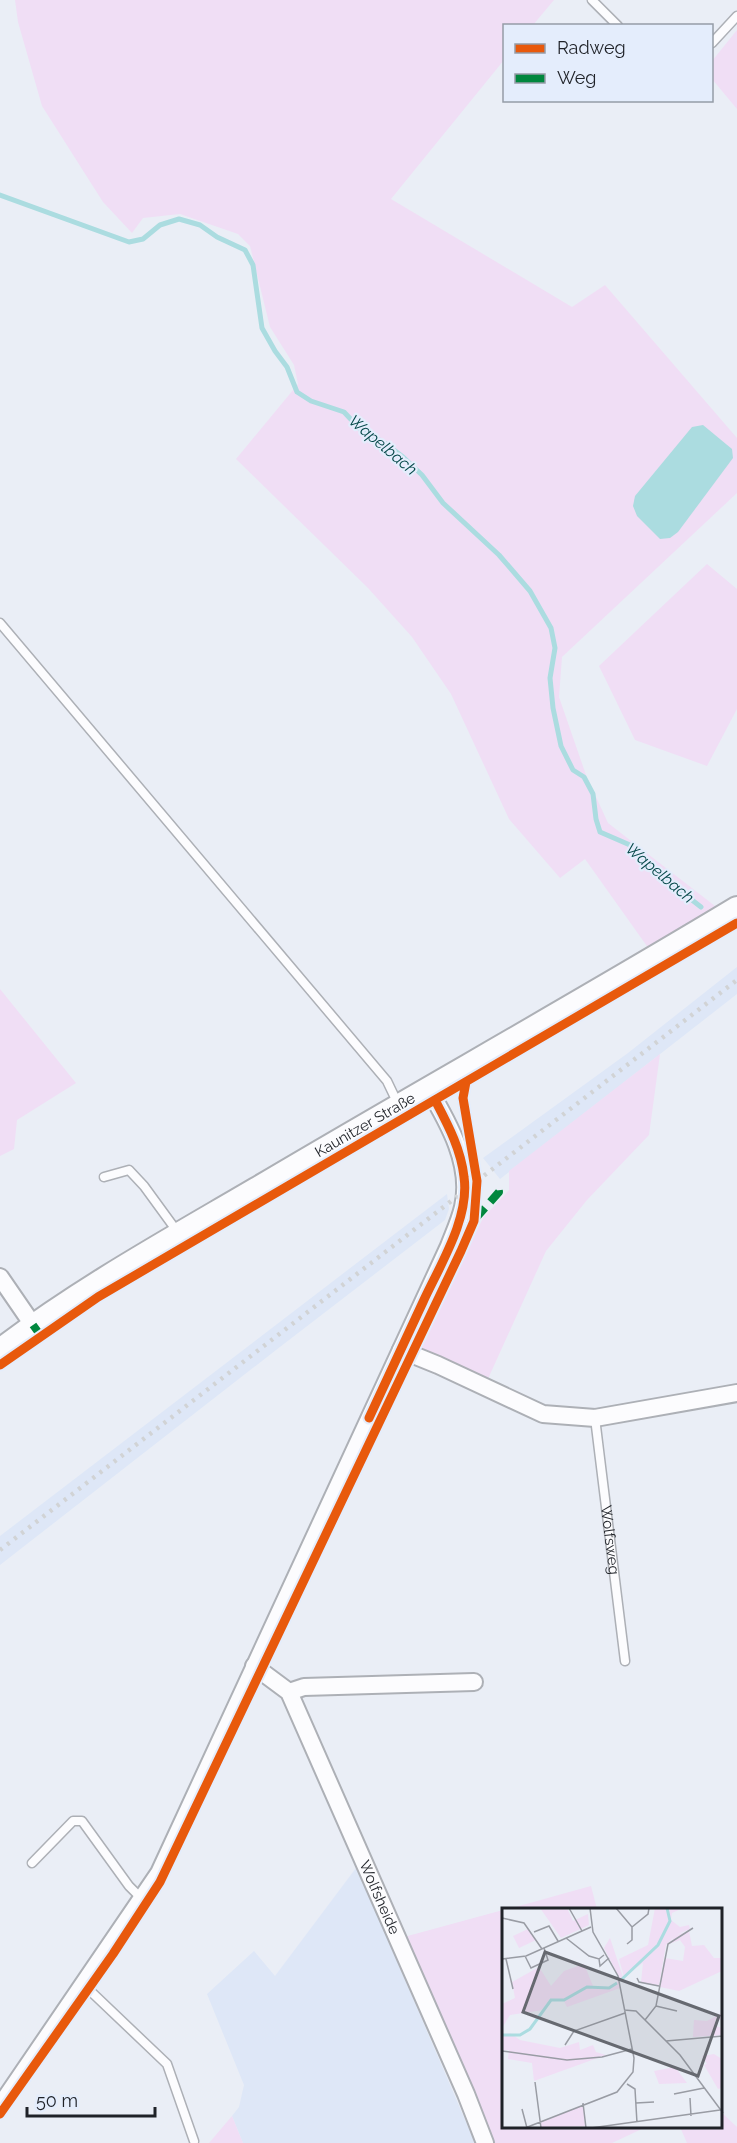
<svg xmlns="http://www.w3.org/2000/svg" width="737" height="2143" font-family="Raleway,sans-serif">
<style>
.built{fill:#dee7f7}
.green{fill:#f0def5}
.water{fill:#abdce0}
.lines{fill:none;stroke-linecap:round;stroke-linejoin:round}
.stream{stroke:#abdce0;stroke-width:5}
.lane-casing{stroke:#adb0b6;stroke-width:11}
.street-casing{stroke:#adb0b6;stroke-width:20}
.secondary-casing{stroke:#adb0b6;stroke-width:26}
.lane{stroke:#fcfcfe;stroke-width:8}
.street{stroke:#fcfcfe;stroke-width:16}
.secondary{stroke:#fcfcfe;stroke-width:22}
.rail{stroke:#d1d3d5;stroke-width:4.5;stroke-dasharray:3 6;stroke-linecap:butt}
.quiet{stroke:#00873e;stroke-width:8;stroke-dasharray:15 8;stroke-linecap:butt}
.cycleway-casing{stroke:#e4edfc;stroke-width:13}
.cycleway{stroke:#e8590c;stroke-width:9}
.labels{text-anchor:middle;dominant-baseline:central;stroke-width:4.5;stroke-linejoin:round;paint-order:stroke}
.street-label{font-size:15px;fill:#1f2228;stroke:#e4edfc}
.water-label{font-size:16px;font-style:italic;fill:#044748;stroke:#e4edfc}
.inset-river{fill:none;stroke:#abdce0;stroke-width:3}
.inset-road{fill:none;stroke:#999ca4;stroke-width:1.5}
.view{fill:#666970;fill-opacity:0.15;stroke:#666970;stroke-width:3}
.inset-edge{fill:none;stroke:#1f2228;stroke-width:3}
</style>
<rect width="100%" height="100%" fill="#eaeef6"/>
<path class="built" d="M737,967V994L500,1179L483,1158L628,1053Z
M447,1194L449,1209L445,1220L276,1350L0,1565V1536Z
M356,1868L381,1924L475,2143H243L232,2116L239,2107L244,2085L207,1994L254,1951L275,1976Z"/>
<path class="green" d="M15,0H554L533,25L504,26V60L391,199L572,307L605,285L737,438V493L562,657L559,697L586,775L608,823L715,906L649,949L585,859L560,878L509,819L451,694L412,637L368,588L236,459L298,384L294,365L270,327L250,246L238,234L180,214L143,218L132,233L103,202L42,106L18,22Z
M737,30V109L712,79V61Z
M707,564L737,589V709L707,766L635,740L599,666Z
M0,989L76,1083L17,1120L14,1149L0,1156Z
M660,1054L649,1135L587,1200L546,1251L487,1381L418,1351L483,1218L509,1190V1171Z
M591,1886L597,1909H508Z
M503,1910V2126L646,2127L612,2143H493L404,1937Z
M721,2112L737,2127V2143H687L680,2127L720,2126Z
M232,2116L243,2143H209Z"/>
<path class="water" d="M703,425L732,449L733,458L678,532L670,538L660,539L637,516L633,506L635,496L692,427Z"/>
<g class="lines">
<path class="stream" d="M0,195L129,242L143,239L160,225L179,219L200,225L217,237L245,250L253,265L262,328L275,351L287,367L297,392L311,401L344,412L360,429L386,444L403,457L422,475L443,503L499,555L530,591L551,628L555,648L550,678L553,708L561,746L573,770L584,777L593,794L596,819L600,832L630,845L665,879L701,907"/>
<g class="lane-casing">
<g id="lane">
<path d="M592,0L618,26"/>
<path d="M712,43L737,16"/>
<path d="M0,623L387,1081L398,1104"/>
<path d="M104,1177L129,1170L144,1186L179,1234"/>
<path id="s1" d="M595,1418L625,1661"/>
<path d="M32,1863L73,1821H82L129,1886L142,1899"/>
<path d="M83,1984L167,2064L194,2141"/>
</g>
</g>
<g class="street-casing">
<g id="street">
<path d="M0,1277L33,1325"/>
<path d="M401,1350L438,1365L543,1414L595,1418L737,1393"/>
<path id="s2" d="M254,1666L289,1692L466,2094L485,2143"/>
<path d="M289,1692L304,1687L474,1682"/>
<path d="M0,2106L159,1873L449,1246C454,1233 460,1220 463,1207C473,1165 448,1122 428,1088"/>
</g>
</g>
<g class="secondary-casing">
<g id="secondary">
<path id="s3" d="M0,1350C80,1289 169,1240 256,1189C416,1094 578,1004 737,908"/>
</g>
</g>
<use href="#lane" class="lane"/>
<use href="#street" class="street"/>
<use href="#secondary" class="secondary"/>
<path class="rail" d="M0,1550L737,980"/>
<path class="quiet" d="M475,1219L499,1192L498,1184
M33,1325L41,1336"/>
<g class="cycleway-casing">
<path id="cycleway" d="M0,1365L98,1297L737,923
M369,1418C387,1379 405,1341 423,1302C440,1265 470,1218 464,1177C461,1149 448,1125 435,1100
M0,2114L113,1954L160,1882L461,1251L474,1221L477,1181L463,1098L466,1082"/>
</g>
<use href="#cycleway" class="cycleway"/>
</g>
<g class="labels">
<g class="street-label">
<text stroke="none"><textPath href="#s3" startOffset="429">Kaunitzer Straße</textPath></text>
<text stroke="none"><textPath href="#s1" startOffset="123">Wolfsweg</textPath></text>
<text stroke="none"><textPath href="#s2" startOffset="268">Wolfsheide</textPath></text>
</g>
<g class="water-label">
<text transform="translate(383 445) rotate(40)">Wapelbach</text>
<text transform="translate(660 873) rotate(40)">Wapelbach</text>
</g>
</g>
<g transform="translate(502 1908)">
<rect width="220" height="220" fill="#eaeef6"/>
<path d="M38,0H65L71,13L86,6L87,17L59,30ZM153,0H181L170,5L169,12L178,19L187,17L188,21L174,27L187,23L190,38L202,37L212,50H220V63L177,83L158,79L163,50L181,53L183,39L178,32L167,36L172,29L164,37L157,77L139,74L141,55L122,69L117,51L146,37ZM26,21L34,32L17,40L11,28ZM108,30L121,69L118,71L102,40ZM82,56L91,78L106,79L116,73L118,80L65,99L61,91H48L41,102L8,107L0,120V96L13,90L10,74L37,59L49,78L62,63ZM220,105V112H213L214,118L220,120V127L191,129L192,112L205,113ZM8,125L18,132L58,140L77,134L78,142L91,137L94,144L104,147L32,173L30,155L6,151L7,142H0V128ZM212,146L220,151V180L216,181L202,157L205,156L200,148ZM173,159L185,175L157,176L152,163ZM81,197L83,218L38,220V215Z" fill="#f0def5"/>
<path class="inset-river" d="M119,72L156,37L168,13L165,0M0,127H18L28,121L49,92H62L85,79L107,80L115,75"/>
<path class="inset-road" d="M67,0L80,23M114,0L130,19L146,6L147,0M0,10L22,15L40,41M32,24L47,18L56,33M64,30L87,48L97,51L102,47M125,36L130,32V19M23,48L29,60L46,52L42,40M0,51L24,48L89,19M4,51L11,81M97,51L98,58L107,50M135,70L137,74L157,78M154,98L175,103M122,102L134,103L178,147L221,205M143,112L154,98L166,36L191,20M164,133L221,128M63,137L72,123L123,105M0,143L65,152L100,149L130,141M33,174L39,220M125,176L133,181L135,215M172,186L202,180M188,190L189,208M81,195L84,220M134,195L152,194M20,201L25,220M23,220L115,184L131,164L132,150L116,68L91,24L88,0M89,220L218,202"/>
<path class="view" d="M43,44L217,108L196,168L21,104Z"/>
<rect width="220" height="220" class="inset-edge"/>
</g>
<rect x="503" y="24" width="210" height="78" fill="#e4edfc" stroke="#959ca7" stroke-width="1.5"/>
<rect x="515" y="44" width="30" height="9" fill="#e8590c" stroke="#959ca7" stroke-width="1.5"/>
<text x="557" y="54" font-size="18" fill="#1f2228">Radweg</text>
<rect x="515" y="74" width="30" height="9" fill="#00873e" stroke="#959ca7" stroke-width="1.5"/>
<text x="557" y="84" font-size="18" fill="#1f2228">Weg</text>
<path d="M27 2107v9h128v-9" fill="none" stroke="#1f2228" stroke-width="3"/>
<text x="36" y="2107" font-size="18" fill="#1f2228" stroke="#e4edfc" stroke-width="4.5" paint-order="stroke">50 m</text>
</svg>
